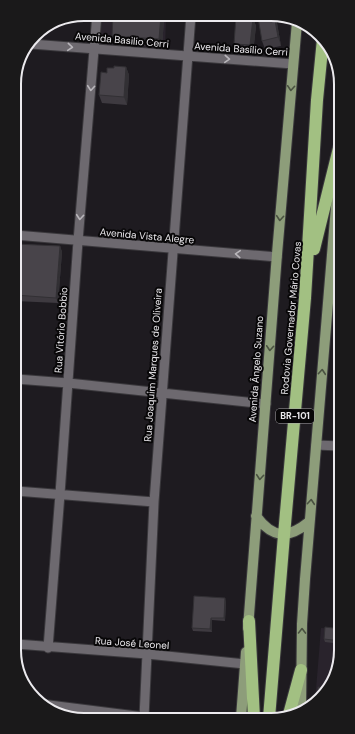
<svg xmlns="http://www.w3.org/2000/svg" width="355" height="734" font-family="'DM Sans',sans-serif">
<style>
.built{fill:#29232c}
.lines{fill:none;stroke-linecap:round;stroke-linejoin:round}
.minor-casing{stroke:#3a383c;stroke-width:11}
.major-casing{stroke:#3a383c;stroke-width:12}
.highway-casing{stroke:#3a383c;stroke-width:14}
.minor{stroke:#6d696f;stroke-width:9}
.major{stroke:#8d9d7a;stroke-width:10}
.highway{stroke:#a2c082;stroke-width:12}
.wall{fill:#3e3a40}
.shaded-wall{fill:#323034}
.building{fill:#48444a;stroke:#323034}
.oneway{stroke:#b9b6bb}
.oneway2{stroke:#4a5241}
.labels{text-anchor:middle;dominant-baseline:central;stroke-width:4;stroke-linejoin:round;paint-order:stroke}
.shield{fill:#080708;stroke:#a8a6a9;stroke-width:1}
.shield-label{font-size:9px;font-weight:bold;fill:#eceaee}
.street-label{font-size:10px;fill:#eceaee;stroke:#080708}
.rim{fill:none;stroke:#eceaee;stroke-width:2}
</style>
<rect width="100%" height="100%" fill="#1e1b20"/>
<path class="built" d="M102,14L166,18L165,50L100,45Z
M321,628L341,629V655L324,696L315,702Z"/>
<g class="lines">
<g class="minor-casing">
<path id="minor" d="M31,44L293,64
M15,235L277,257
M16,379L68,383L266,404
M316,445L340,446
M16,491L154,502
M16,644L147,654L245,664
M48,648L60,494L78,241L97,14
M41,704L144,717
M144,718L154,502L191,15"/>
</g>
<g class="major-casing">
<path id="major" d="M256,516C273,539 288,539 309,522
M248,628L277,254L297,22
M301,711L302,624L305,579L339,171
M241,718L246,652"/>
</g>
<g class="highway-casing">
<path id="highway" d="M314,249L339,148
M249,621L254,718
M269,718L284,535L305,298L317,100L323,39
M288,718L301,670"/>
</g>
<use href="#minor" class="minor"/>
<use href="#major" class="major"/>
<use href="#highway" class="highway"/>
</g>
<path class="wall" d="M112,15L164,19L162,47L115,44L112,36L113,18Z
M274,15L277,23L281,46L265,49L262,41Z
M253,18L256,26L253,53L237,52L234,44Z
M126,67L129,75L127,105L102,103L99,95L107,73L114,68Z
M15,244L60,246L62,252L58,303L15,301Z
M226,601L225,621L212,620V632L193,631L192,628Z
M341,629V644L325,642L324,639Z"/>
<path class="shaded-wall" d="M161,15H163L164,19L162,47L159,39Z
M274,15L277,23L281,46L278,37Z
M253,18L256,26L253,53L250,45Z
M126,67L129,75L127,105L124,97Z
M60,246L62,252L58,303L56,298Z
M225,598L226,601L225,621L224,618Z
M211,618L212,620V632L210,629Z"/>
<path class="building" d="M112,14L161,15L159,39L112,36L113,15H112Z
M268,15H274L278,37L262,41L258,17Z
M236,16L253,18L250,45L234,44Z
M114,66L126,67L124,97L99,95L101,72L107,73V68H114Z
M15,244L60,246L56,298L15,295Z
M194,596L225,598L224,618H211L210,629L192,628Z
M325,627L341,629V641L324,639Z
M329,672H334L328,687Z
M318,687L327,688L324,696L319,699H318Z"/>
<defs><path id="oneway-chevron" d="M-2-3.5L2.5 0L-2 3.5" fill="none" stroke-width="1.6" stroke-linecap="round" stroke-linejoin="round"/></defs>
<g class="oneway">
<use href="#oneway-chevron" transform="translate(70 47) rotate(5)"/>
<use href="#oneway-chevron" transform="translate(227 59) rotate(4)"/>
<use href="#oneway-chevron" transform="translate(91 88) rotate(95)"/>
<use href="#oneway-chevron" transform="translate(80 217) rotate(95)"/>
<use href="#oneway-chevron" transform="translate(238 254) rotate(-176)"/>
</g>
<g class="oneway2">
<use href="#oneway-chevron" transform="translate(291 88) rotate(94)"/>
<use href="#oneway-chevron" transform="translate(280 218) rotate(95)"/>
<use href="#oneway-chevron" transform="translate(270 348) rotate(94)"/>
<use href="#oneway-chevron" transform="translate(322 372) rotate(-85)"/>
<use href="#oneway-chevron" transform="translate(260 477) rotate(95)"/>
<use href="#oneway-chevron" transform="translate(311 502) rotate(-85)"/>
<use href="#oneway-chevron" transform="translate(302 631) rotate(-89)"/>
</g>
<g class="labels">
<rect class="shield" x="276" y="409" width="38" height="14" rx="3"/>
<g class="shield-label">
<text x="295" y="416">BR-101</text>
</g>
<g class="street-label">
<text transform="translate(122 40) rotate(5)">Avenida Basilio Cerri</text>
<text transform="translate(241 49) rotate(4)">Avenida Basílio Cerri</text>
<text transform="translate(147 236) rotate(5)">Avenida Vista Alegre</text>
<text transform="translate(291 318) rotate(-85)">Rodovia Governador Mário Covas</text>
<text transform="translate(61 330) rotate(-86)">Rua Vitório Bobbio</text>
<text transform="translate(153 365) rotate(-86)">Rua Joaquim Marques de Oliveira</text>
<text transform="translate(256 369) rotate(-86)">Avenida Ângelo Suzano</text>
<text transform="translate(132 643) rotate(4)">Rua José Leonel</text>
</g>
</g>
<path d="M0 0H355V734H0ZM84 21H271A63 63 0 0 1 334 84V650A63 63 0 0 1 271 713H84A63 63 0 0 1 21 650V84A63 63 0 0 1 84 21Z" fill="#1a191a" fill-rule="evenodd"/>
<path class="rim" d="M84 21H271A63 63 0 0 1 334 84V650A63 63 0 0 1 271 713H84A63 63 0 0 1 21 650V84A63 63 0 0 1 84 21Z"/>
</svg>
